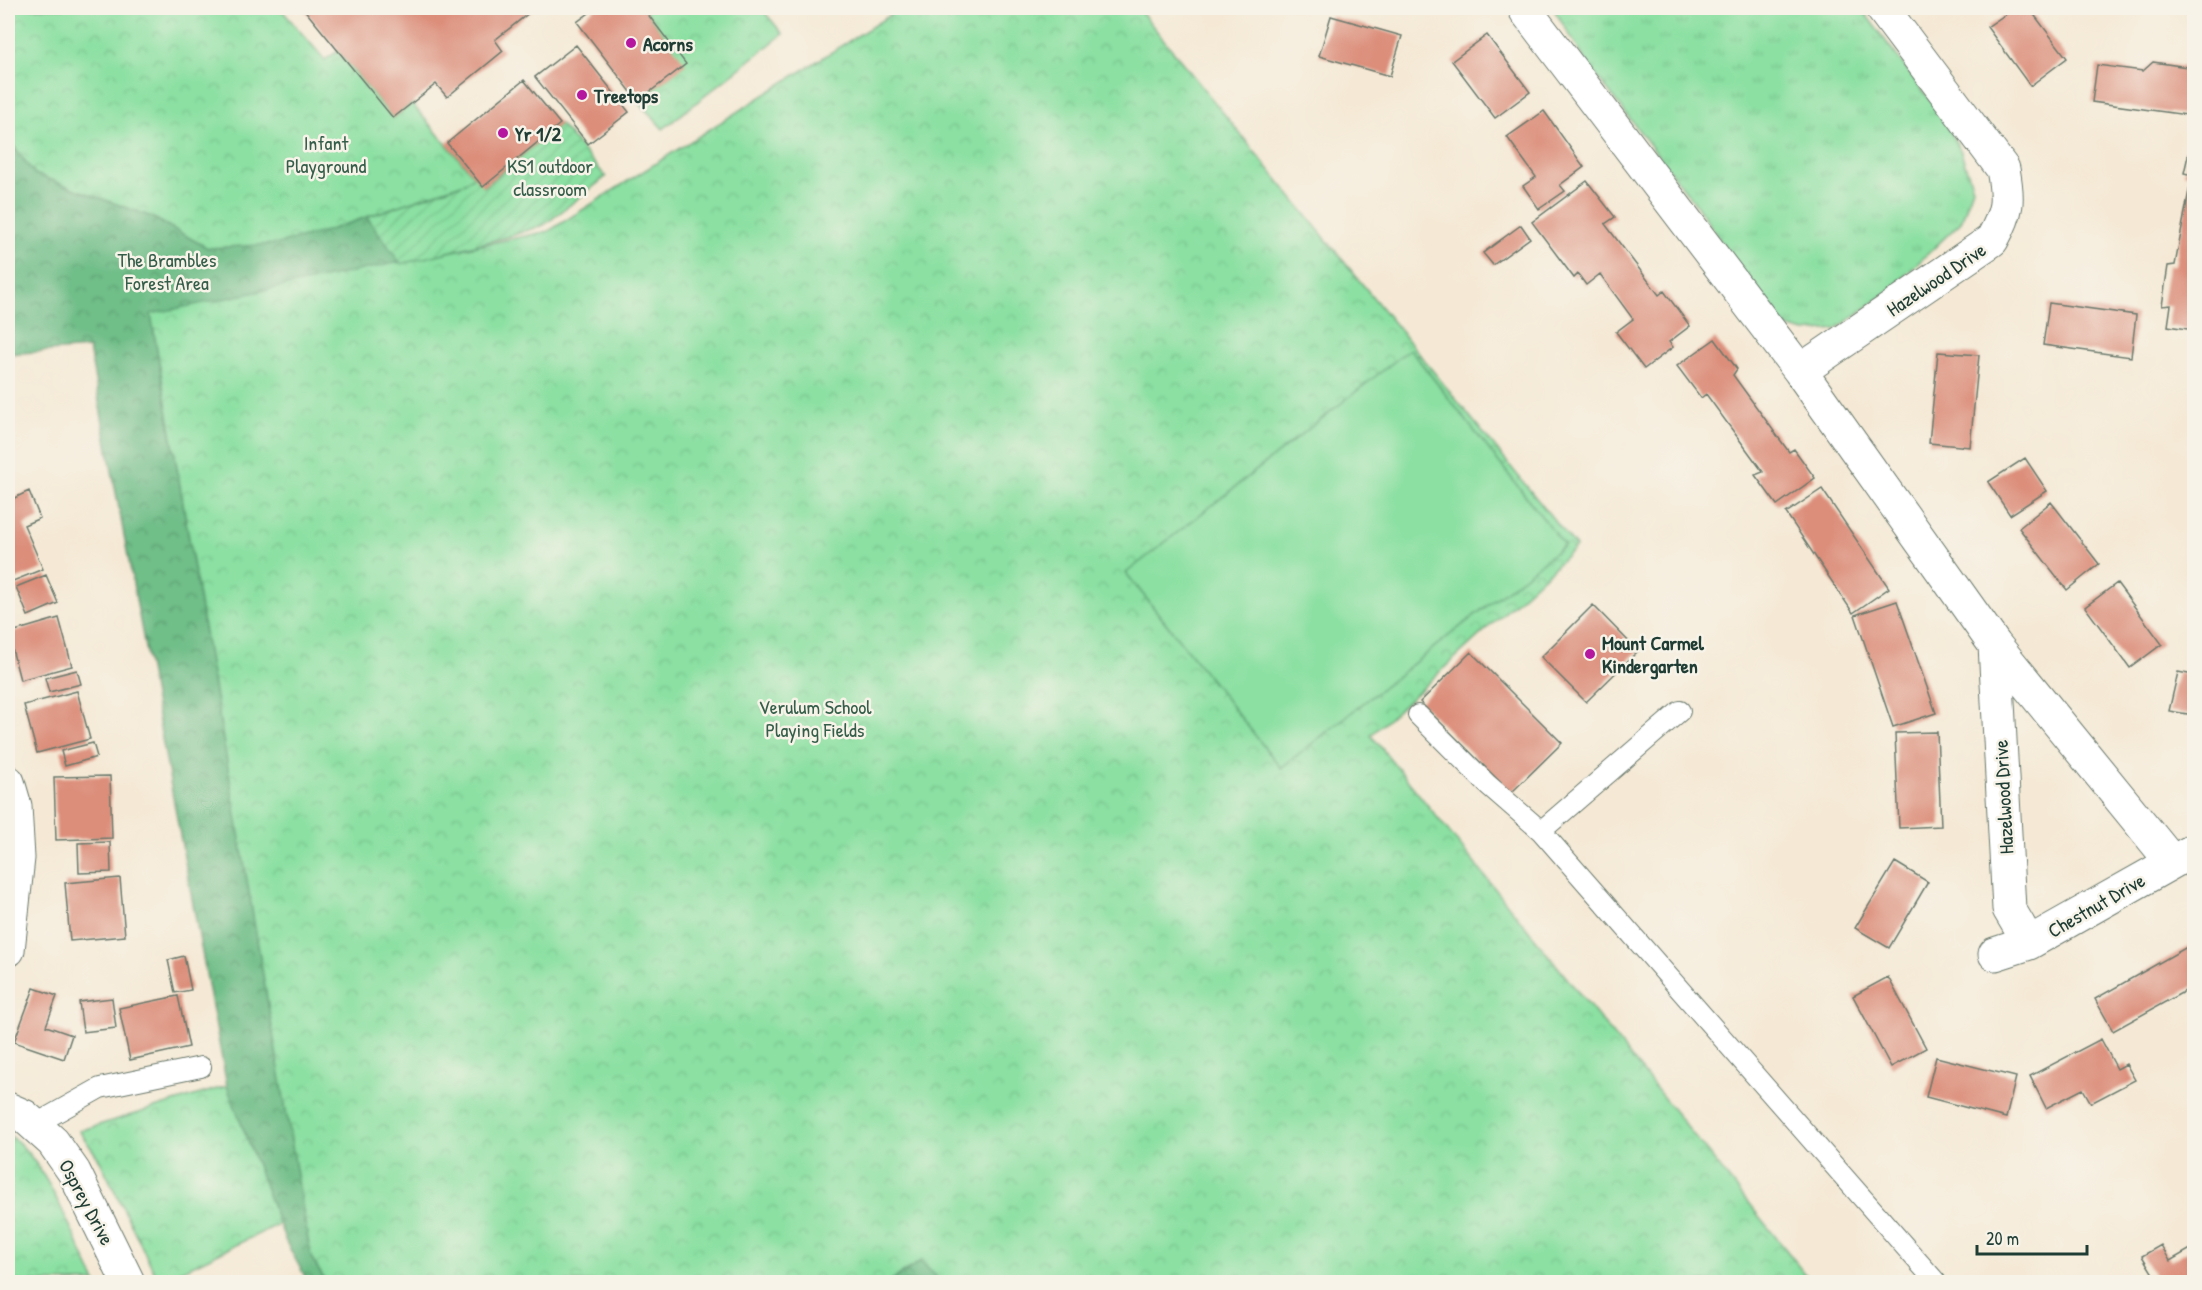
<svg xmlns="http://www.w3.org/2000/svg" width="2202" height="1290" font-family="'Patrick Hand',sans-serif">
<style>
.grass{fill:url(#grass-tufts);stroke:#558e6b;stroke-width:1.5}
.forest{fill:url(#forest-crowns);stroke:#487e5e;stroke-width:1.5}
.park{fill:url(#park-crowns);stroke:#558e6b;stroke-width:1.5}
.garden{fill:url(#garden-furrows);stroke:#558e6b;stroke-width:1.5}
.pitch{fill:#8be0a2;stroke:#558e6b;stroke-width:1.5}
.building{fill:#dc8e7a}
.lines{fill:none;stroke-linecap:round;stroke-linejoin:round}
.service-casing{stroke:#6a796c;stroke-width:22}
.minor-casing{stroke:#6a796c;stroke-width:35}
.service{stroke:#fff;stroke-width:20}
.minor{stroke:#fff;stroke-width:33}
.poi-dot{fill:#b5179e;stroke:#f7f3e8;stroke-width:2}
.labels{text-anchor:middle;dominant-baseline:central;stroke-width:5;stroke-linejoin:round;paint-order:stroke}
.poi-label{font-size:20px;font-weight:bold;fill:#1f3d34;stroke:#f7f3e8;text-anchor:start}
.park-label{font-size:20px;fill:#355e4a;stroke:#f7f3e8}
.street-label{font-size:20px;fill:#1f3d34;stroke:#f7f3e8}
</style>
<defs>
<pattern id="grass-tufts" width="24" height="20" patternUnits="userSpaceOnUse" patternTransform="scale(1.5)"><rect width="24" height="20" fill="#8be0a2"/><path d="M3 7l-1-3M5 7V3M7 7l1-3M15 17l-1-3M17 17v-4M19 17l1-3" fill="none" stroke="#78c18c"/></pattern>
<pattern id="forest-crowns" width="20" height="18" patternUnits="userSpaceOnUse" patternTransform="scale(1.5)"><rect width="20" height="18" fill="#70be88"/><path d="M2 6a3 3 0 1 1 6 0M12 15a3 3 0 1 1 6 0" fill="none" stroke="#5b9c70"/></pattern>
<pattern id="park-crowns" width="20" height="18" patternUnits="userSpaceOnUse" patternTransform="scale(1.5)"><rect width="20" height="18" fill="#8be0a2"/><path d="M2 6a3 3 0 1 1 6 0M12 15a3 3 0 1 1 6 0" fill="none" stroke="#78c18c"/></pattern>
<pattern id="garden-furrows" width="10" height="10" patternUnits="userSpaceOnUse" patternTransform="scale(1.5)"><rect width="10" height="10" fill="#8be0a2"/><path d="M-1 1l2-2M0 10L10 0M9 11l2-2" fill="none" stroke="#78c18c"/></pattern>
</defs>
<rect width="100%" height="100%" fill="#f7f3e8"/>
<filter id="ink" filterUnits="userSpaceOnUse"><feTurbulence type="fractalNoise" baseFrequency=".0167" numOctaves="2"/><feDisplacementMap in="SourceGraphic" scale="12" xChannelSelector="R" yChannelSelector="G"/><feConvolveMatrix kernelMatrix="1 2 1 2 8 2 1 2 1" color-interpolation-filters="sRGB"/></filter>
<filter id="wash" filterUnits="userSpaceOnUse"><feTurbulence type="fractalNoise" baseFrequency=".008" numOctaves="4" result="noise"/><feDisplacementMap in="SourceGraphic" scale="24" xChannelSelector="R" yChannelSelector="G"/><feGaussianBlur stdDeviation="1.35" result="paint"/><feColorMatrix in="noise" values="0 0 0 0 0 0 0 0 0 0 0 0 0 0 0 0 0 1.4 0 .05"/><feComposite in="paint" operator="in"/></filter>
<g filter="url(#wash)">
<rect width="100%" height="100%" fill="#f5e9d5"/>
<path class="grass" d="M1553,8H1861L1944,119L1961,152L1973,188L1961,222L1888,292L1836,329L1805,332L1776,324L1698,207L1589,66Z"/>
<path class="forest" d="M8,139L35,174L152,217L208,248L326,231L367,217L401,263L151,315L311,1257L326,1282H308L286,1242L227,1086L89,348L8,354Z
M921,1261L941,1282H889Z"/>
<path class="park" d="M8,8H280L325,60L338,51L393,118L412,104L474,176L465,183L326,231L278,244L208,248L152,217L35,174L8,139Z
M643,8H761L783,34L663,129L638,101L685,64Z
M901,8H1138L1576,547L1371,735L1812,1282H941L921,1261L889,1282H326L311,1257L151,314L549,231Z
M227,1086L279,1224L159,1282L99,1159L79,1131Z
M8,1135C42,1152 78,1247 96,1282H8Z"/>
<path class="garden" d="M560,124L606,177L544,225L507,237L401,264L367,217L465,183L474,176L484,187Z"/>
<path class="pitch" d="M1410,349L1564,545L1281,768L1126,573Z"/>
<g id="blocks">
<path class="building" d="M303,8H535L495,40L503,51L447,97L436,84L393,118Z
M596,8H643L686,64L638,101L577,22Z
M2015,8H2029L2067,58L2030,86L1987,27Z
M1331,16L1402,36L1390,76L1319,56Z
M1487,35L1530,92L1495,118L1452,61Z
M576,45L629,112L588,144L535,77Z
M2153,62L2194,68V116L2092,102L2097,65L2143,71Z
M524,80L560,124L483,187L447,143Z
M1544,111L1584,167L1560,185L1565,191L1539,209L1523,186L1536,177L1507,137Z
M2192,138L2194,139V330L2168,326L2171,305L2162,306L2168,266L2175,265L2192,175L2184,173Z
M1587,181L1615,217L1605,224L1659,295L1664,291L1690,326L1669,342L1673,347L1644,369L1616,332L1633,319L1600,274L1586,285L1578,274L1574,278L1532,222Z
M1521,225L1530,238L1493,265L1483,253Z
M2049,303L2136,315L2131,357L2043,345Z
M1715,339L1737,369L1733,375L1789,452L1794,449L1815,478L1777,505L1755,475L1763,472L1706,394L1701,398L1677,366Z
M1938,352L1979,355L1970,447L1929,443Z
M2025,458L2047,491L2010,515L1988,482Z
M1822,489L1889,588L1853,613L1786,513Z
M29,491L40,518L24,525L43,569L8,583V532L9,531L8,527V501Z
M2051,502L2099,564L2067,590L2019,528Z
M46,575L58,603L28,616L16,587Z
M2117,583L2162,644L2130,668L2085,607Z
M1897,601L1936,713L1893,727L1855,615Z
M1593,605L1638,651L1586,702L1541,657Z
M59,618L72,666L20,680L8,633Z
M1471,652L1562,743L1511,793L1420,702Z
M77,670L81,684L49,692L45,678Z
M2178,672L2194,675V715L2169,711Z
M77,691L90,739L37,753L24,705Z
M1937,732L1941,826L1899,828L1895,733Z
M93,743L97,757L65,766L61,751Z
M110,776L112,838L56,840L54,777Z
M110,842L111,872L79,873L78,843Z
M1895,862L1928,882L1889,948L1855,928Z
M120,878L125,936L70,941L65,883Z
M2194,943V986L2113,1031L2095,999Z
M184,956L191,990L175,993L168,960Z
M1888,977L1926,1048L1891,1067L1853,996Z
M34,988L57,996L46,1026L72,1035L64,1059L14,1042Z
M178,996L189,1047L130,1060L119,1008Z
M112,998L116,1028L83,1032L79,1002Z
M2101,1039L2117,1069L2126,1064L2135,1080L2091,1103L2083,1089L2046,1108L2030,1076Z
M1936,1057L2016,1077L2006,1118L1926,1097Z
M2161,1245L2170,1261L2194,1247V1282H2158L2142,1256Z"/>
</g>
</g>
<g filter="url(#ink)">
<use href="#blocks" fill-opacity="0" stroke="#6a796c" stroke-width="1.5"/>
<g class="lines">
<g class="service-casing">
<path id="service" d="M1680,711L1541,831L1936,1282
M1418,715L1487,784L1541,831
M34,1125L100,1088L201,1067"/>
</g>
<g class="minor-casing">
<path id="minor" d="M1526,8V11L1800,371L1995,645L2172,862
M1800,371L1992,240C2008,211 2009,201 2003,169L1882,8
M1995,645L2009,909L2029,943
M8,782L15,806L18,858L8,950
M1995,954L2029,943L2194,850
M8,1109L24,1116L53,1142L74,1172L128,1282"/>
</g>
<use href="#service" class="service"/>
<use href="#minor" class="minor"/>
</g>
</g>
<g class="poi-dot">
<circle cx="631" cy="43" r="6"/>
<circle cx="582" cy="95" r="6"/>
<circle cx="503" cy="133" r="6"/>
<circle cx="1590" cy="654" r="6"/>
</g>
<g class="labels">
<g class="poi-label">
<text x="643" y="43">Acorns</text>
<text x="594" y="95">Treetops</text>
<text x="515" y="133">Yr 1/2</text>
<text x="1602" y="642">Mount Carmel<tspan x="1602" dy="23">Kindergarten</tspan></text>
</g>
<g class="park-label">
<text x="326" y="142">Infant<tspan x="326" dy="23">Playground</tspan></text>
<text x="550" y="165">KS1 outdoor<tspan x="550" dy="23">classroom</tspan></text>
<text x="167" y="259">The Brambles<tspan x="167" dy="23">Forest Area</tspan></text>
<text x="815" y="706">Verulum School<tspan x="815" dy="23">Playing Fields</tspan></text>
</g>
<g class="street-label">
<text transform="translate(1936 279) rotate(-34)">Hazelwood Drive</text>
<text transform="translate(2003 797) rotate(-93)">Hazelwood Drive</text>
<text transform="translate(2096 905) rotate(-30)">Chestnut Drive</text>
<text transform="translate(87 1202) rotate(62)">Osprey Drive</text>
</g>
</g>
<rect width="2202" height="1290" fill="none" stroke="#f7f3e8" stroke-width="30"/>
<path d="M1977 1245v9h110v-9" fill="none" stroke="#1f3d34" stroke-width="3"/>
<text x="1986" y="1245" font-size="18" fill="#1f3d34" stroke="#f7f3e8" stroke-width="4.5" paint-order="stroke">20 m</text>
</svg>
